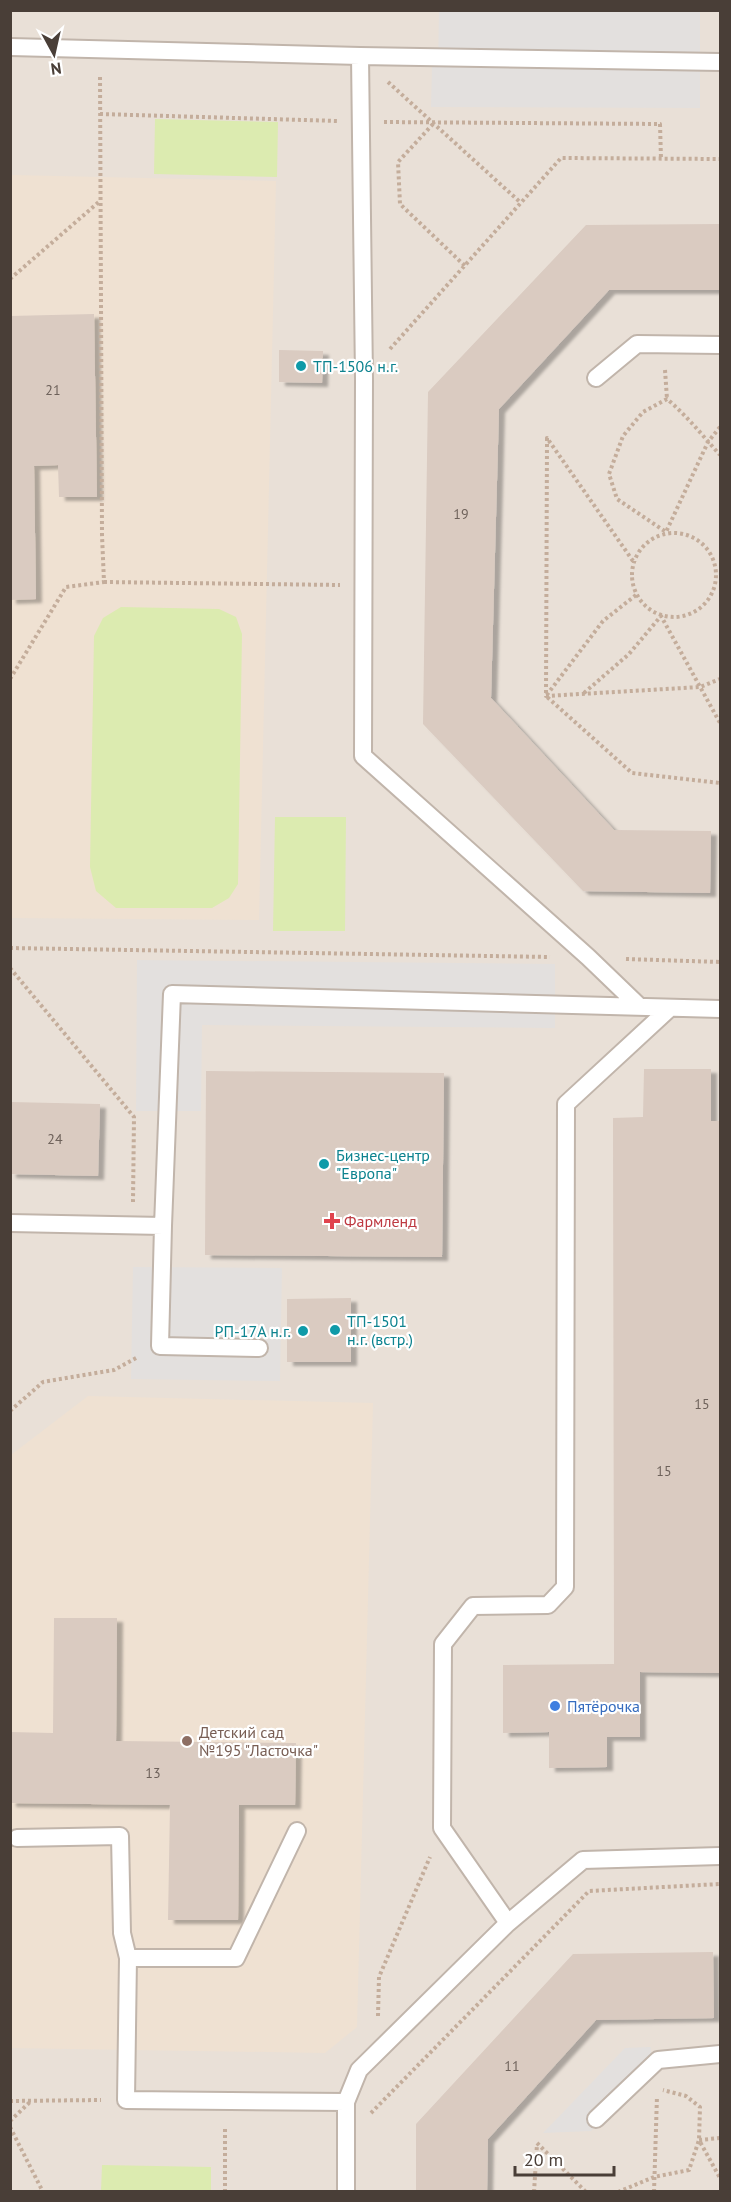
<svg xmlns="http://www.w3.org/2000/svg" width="731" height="2202" font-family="'PT Sans',sans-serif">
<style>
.residential{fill:#e9e0d7}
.education{fill:#efe1d2}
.green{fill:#dcebb0}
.parking{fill:#e3e0de}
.building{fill:#dacbc1;filter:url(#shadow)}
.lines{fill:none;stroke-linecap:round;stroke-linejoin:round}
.lane-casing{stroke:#c1b5ab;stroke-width:20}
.path{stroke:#c4ad9b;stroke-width:4;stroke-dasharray:3 3;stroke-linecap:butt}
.lane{stroke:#fff;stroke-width:16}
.culture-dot{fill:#0f9aa8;stroke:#fff;stroke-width:2}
.health-dot{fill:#e0444e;stroke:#fff;stroke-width:2}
.shop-dot{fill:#3f7fe0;stroke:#fff;stroke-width:2}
.education-dot{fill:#8d6e63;stroke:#fff;stroke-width:2}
.labels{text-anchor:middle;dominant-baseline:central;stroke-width:4.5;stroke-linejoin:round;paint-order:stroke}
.number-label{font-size:14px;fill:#6d615a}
.culture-label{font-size:16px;fill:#0d838f;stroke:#fff;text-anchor:start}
.health-label{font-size:16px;fill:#be3a42;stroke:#fff;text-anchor:start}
.shop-label{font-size:16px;fill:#366cbe;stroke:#fff;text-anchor:start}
.education-label{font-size:16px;fill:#785e54;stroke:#fff;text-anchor:start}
</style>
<defs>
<filter id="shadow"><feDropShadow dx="6" dy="4" stdDeviation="1.5" flood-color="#0004"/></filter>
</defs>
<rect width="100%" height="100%" fill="#f5efe9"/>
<path class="residential" d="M11,11H720V2191H11Z"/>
<path class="education" d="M11,175L276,181L259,920L11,918Z
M88,1396L373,1403L357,2027L325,2053L11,2048V1455Z"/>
<path class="green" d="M155,119L278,122L277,177L154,174Z
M121,607L219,609L236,617L242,634L238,884L229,898L212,908H116L96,891L90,867L94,636L103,618Z
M275,817H346L345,931H273Z
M102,2165L211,2167V2191H101Z"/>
<path class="parking" d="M439,11H700V108L431,107L432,67H438Z
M137,960L555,964V1028L202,1025L201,1111H136Z
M133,1267L282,1268L280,1381L131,1379Z
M651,2047L650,2075L591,2131L543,2133L625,2048Z"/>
<path class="building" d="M720,224V290H609L499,409L491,698L614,830L711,831L710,893L583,891L423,724L428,392L586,225Z
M94,314L97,497H59L58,465L34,466L36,599L10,600V316Z
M279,350L323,351L322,383L279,382Z
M644,1069H711V1121H720V1673L640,1672V1737H607V1767L549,1768V1732L503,1733V1665L614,1664L613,1118L643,1117Z
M206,1071L444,1073L442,1257L205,1255Z
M10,1102L100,1104L98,1176L10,1174Z
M351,1298V1362H287V1299Z
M54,1618H117L116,1741L296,1743L295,1805H239L238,1920H168L170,1805L10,1803V1732L53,1733Z
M713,1952L714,2018L596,2020L488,2139L487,2192H416V2124L573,1954Z"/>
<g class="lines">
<g class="lane-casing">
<path id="lane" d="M10,47L360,56L720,62
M360,56L364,378L363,756L588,957L640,1007
M596,378L637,344L720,345
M10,1223L163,1226L172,994L720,1009
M163,1226L160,1346L259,1348
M297,1831L236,1958H128L126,2100L346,2102
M17,1838L120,1836L122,1933L128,1958
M508,1923L442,1828L443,1644L473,1606L548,1605L565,1587L566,1104L670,1008
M596,2119L658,2060L720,2054
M346,2192V2102L359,2070L508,1923L583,1860L720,1856"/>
</g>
<path class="path" d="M388,82L521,203
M100,114L338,121
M384,122L660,124L661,159
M433,124L398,162L400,204L465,266
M10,279L100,201
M390,349L561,158L720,159
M665,370L667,399
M720,427L708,442L666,532L617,499L609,474L623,436L643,412L667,399C687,416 703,436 720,455
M632 575a42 42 0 1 1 84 0a42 42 0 1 1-84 0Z
M633,561L547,438L546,696L700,687L720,679
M104,582L340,585
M636,595L603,621L546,696L632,773L720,783
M10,679L66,587L104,582L102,535L100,74
M584,693L629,654L661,616L720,723
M10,948L550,957
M626,959L720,962
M10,968L134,1117L133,1202
M10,1411L43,1382L114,1370L138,1357
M378,2016L379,1977L430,1857
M10,2101L101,2100
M371,2113L589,1891L720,1884
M10,2121L31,2101
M10,2127L43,2192
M720,2138L699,2140L720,2178
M537,2143L586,2192
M225,2192V2126
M534,2192L537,2144
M618,2192L654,2177L689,2170L699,2140L700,2107L686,2096L663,2090
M654,2192L657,2096"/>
<use href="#lane" class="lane"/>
</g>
<g class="culture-dot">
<circle cx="301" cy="366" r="6"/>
<circle cx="324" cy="1164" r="6"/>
<circle cx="335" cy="1330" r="6"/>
<circle cx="303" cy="1331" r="6"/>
</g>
<path class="health-dot" d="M329 1212h6v6h6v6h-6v6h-6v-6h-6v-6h6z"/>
<circle class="shop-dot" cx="555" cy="1706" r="6"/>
<circle class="education-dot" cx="187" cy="1741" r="6"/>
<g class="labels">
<g class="number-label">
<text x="53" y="390">21</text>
<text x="461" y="514">19</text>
<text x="55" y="1139">24</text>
<text x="702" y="1404">15</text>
<text x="664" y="1471">15</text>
<text x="153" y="1773">13</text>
<text x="512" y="2066">11</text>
</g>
<g class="culture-label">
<text x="313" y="366">ТП-1506 н.г.</text>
<text x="336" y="1155">Бизнес-центр<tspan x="336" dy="18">"Европа"</tspan></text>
<text x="347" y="1321">ТП-1501<tspan x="347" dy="18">н.г. (встр.)</tspan></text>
<text x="291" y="1331" text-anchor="end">РП-17А н.г.</text>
</g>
<g class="health-label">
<text x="344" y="1221">Фармленд</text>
</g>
<g class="shop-label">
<text x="567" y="1706">Пятёрочка</text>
</g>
<g class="education-label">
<text x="199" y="1732">Детский сад<tspan x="199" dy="18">№195 "Ласточка"</tspan></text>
</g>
</g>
<rect width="731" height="2202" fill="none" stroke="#493e37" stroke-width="24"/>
<g transform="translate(54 54) rotate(172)" stroke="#ffffff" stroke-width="4.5" paint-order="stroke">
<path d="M0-4.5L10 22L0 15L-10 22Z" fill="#493e37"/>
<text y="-9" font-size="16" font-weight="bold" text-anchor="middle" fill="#493e37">N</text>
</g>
<path d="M515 2166v9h99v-9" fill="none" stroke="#493e37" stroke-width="3"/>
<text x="524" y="2166" font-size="18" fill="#493e37" stroke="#ffffff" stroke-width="4.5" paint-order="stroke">20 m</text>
</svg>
